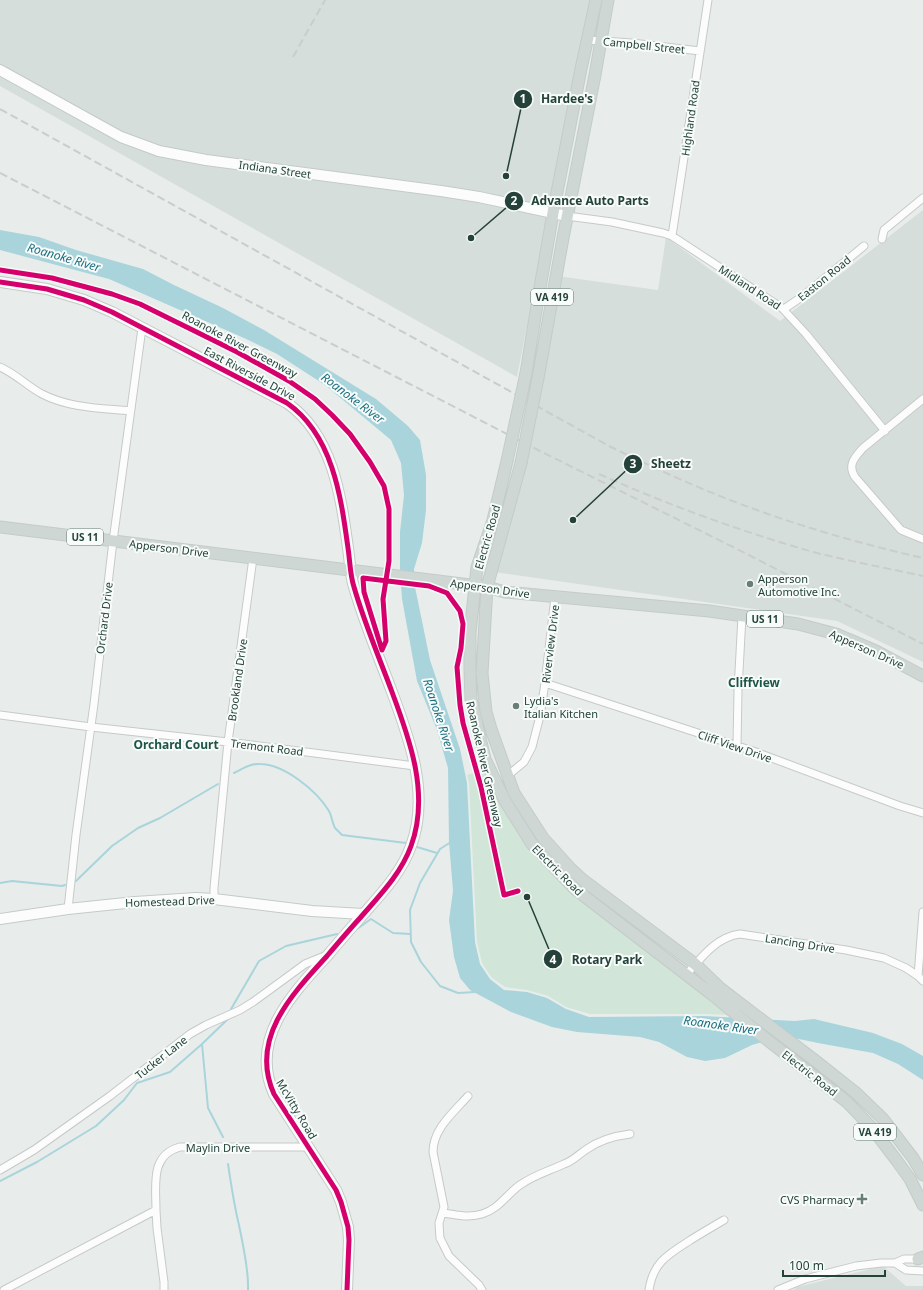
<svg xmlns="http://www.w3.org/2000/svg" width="923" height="1290" font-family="'Noto Sans',sans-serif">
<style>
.built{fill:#d6dedb}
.green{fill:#d1e6d8}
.water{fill:#a9d4db}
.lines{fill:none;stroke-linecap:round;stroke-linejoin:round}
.stream{stroke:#a9d4db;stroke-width:2}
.street-casing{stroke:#c5cac8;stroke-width:9}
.secondary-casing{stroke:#c3cbc8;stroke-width:12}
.primary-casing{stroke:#c3ccc9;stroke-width:13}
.street{stroke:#fcfcfc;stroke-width:7}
.secondary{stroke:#fcfcfc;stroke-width:10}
.primary{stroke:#cfd7d5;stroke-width:11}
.rail{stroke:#c9cdcc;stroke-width:2;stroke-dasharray:8 4;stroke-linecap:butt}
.primary-bridge-casing{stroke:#c3ccc9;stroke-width:13;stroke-linecap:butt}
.primary-bridge{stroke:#cfd7d5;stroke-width:11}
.cycleway-casing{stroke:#f7fbf9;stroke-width:8}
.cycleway{stroke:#d6006c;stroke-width:5}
.poi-dot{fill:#697e78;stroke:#f7fbf9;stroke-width:1.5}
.labels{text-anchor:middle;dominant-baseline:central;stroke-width:4;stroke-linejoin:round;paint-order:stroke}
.shield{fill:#f7fbf9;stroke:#637a73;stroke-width:1}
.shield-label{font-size:10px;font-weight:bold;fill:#24423a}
.street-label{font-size:11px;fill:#24423a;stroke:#f7fbf9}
.poi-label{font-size:11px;fill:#24423a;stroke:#f7fbf9;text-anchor:start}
.water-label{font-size:12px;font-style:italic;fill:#1c6f80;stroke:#f7fbf9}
.neighbourhood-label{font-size:12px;font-weight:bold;fill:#1f5548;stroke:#f7fbf9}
.leader{fill:none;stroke:#24423a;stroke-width:1.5}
.callout-dot{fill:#24423a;stroke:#f7fbf9;stroke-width:1.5}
.mark-label{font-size:12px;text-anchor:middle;font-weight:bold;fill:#fff}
.callout-label{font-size:12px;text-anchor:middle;font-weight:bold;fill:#24423a;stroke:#f7fbf9;stroke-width:4;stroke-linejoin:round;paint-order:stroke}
</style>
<rect width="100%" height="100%" fill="#e8edeb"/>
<path class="built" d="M0,0H591L517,377L0,86Z
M923,210V662L837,621L494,572L541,394L557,276L658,290L666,237L780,321Z
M883,1266L906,1286H923V1290H793L797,1287Z"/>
<path class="green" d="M484,770L496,795L520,836L533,853L553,874L588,905L667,968L729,1015L705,1014H590L566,1007L548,996L527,990L505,987L491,977L482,963L477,942L469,783L467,775Z"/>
<path class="water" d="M0,230L39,237L76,250L143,269L174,285L223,308L264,330L376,399L408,426L420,440L426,475V510L422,543L414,569L415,587L430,660L460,749L467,783L475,942L480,964L490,979L504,990L527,992L547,998L566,1009L589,1017L704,1016L795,1021L814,1019L873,1033L902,1044L923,1056V1080L898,1064L873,1053L818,1043L794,1038L769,1040L752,1045L725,1058L705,1061L687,1057L659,1042L640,1037L577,1032L552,1027L511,1012L470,990L460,978L454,957L449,920L453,891L449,842L448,768L437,730L417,681L402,599L400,569V532L404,495L401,463L391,440L325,385L277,354L244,338L109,279L0,250Z"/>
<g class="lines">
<path class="stream" d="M234,773C242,769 251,763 260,764C284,764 317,791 329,811C332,816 332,823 335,828C337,830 340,833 342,835L406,843
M451,842L440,849L420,883L410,910L411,942L421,962L440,986L458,993L475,992
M417,847L437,853
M76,881L112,846L138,828L160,818L218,784
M0,883L12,881L62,886L65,885
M357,929L371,919L393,933L410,934
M231,1009L259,961L286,946L337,934
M202,1044L208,1108L223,1137
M228,1164C231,1184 234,1205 239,1225C243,1246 249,1269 248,1290
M0,1181L37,1162L96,1126L124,1100L137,1083L170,1072L202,1044L229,1018"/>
<g class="street-casing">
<path id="street" d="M587,40L632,43L700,51
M567,216L612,222L663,233L672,236L782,308L806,334L885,431
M672,236L708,0
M882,239L884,230L923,198
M784,309L803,296L864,246
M0,367C16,374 27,386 42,394C69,408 100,408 130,411
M923,399L863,448C855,457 847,465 855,477L901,530L923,539
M545,683L753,751L900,806L923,813
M0,715L91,727L228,742L415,766
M737,746L738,690L742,616
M507,776L524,762L532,747L540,716L545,683L555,597
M214,899V888L228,742L253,558
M68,909L76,835L94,704L113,541L142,328
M686,975C701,958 716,937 740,934L846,950L884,958L906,968L918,976L923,981
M918,976L923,912
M468,1096C453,1113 433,1129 433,1152L444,1207L439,1223L440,1238L449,1256L479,1285L482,1290
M0,1170L34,1150L110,1096L190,1034L206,1025L240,1010L253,1002L305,964L327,955
M156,1210C156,1185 150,1155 180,1147H308
M443,1213C456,1215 469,1218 482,1214C499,1209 507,1194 520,1185C534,1175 549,1171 564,1164C573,1161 579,1154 587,1149C600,1140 614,1136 630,1134
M895,1263L906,1270L923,1271
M4,1290L156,1210L157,1228L164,1282V1290
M649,1290C653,1263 667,1255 689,1241C700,1234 712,1227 724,1220
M778,1290L805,1279L856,1266L881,1263H895L904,1259H921"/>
</g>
<g class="secondary-casing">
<path id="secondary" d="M0,70L121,137L159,151L206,160L441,191L479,197L567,216
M0,282L47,289L84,300L112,312L287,403C333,435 341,497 348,548C350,561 350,575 354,587C364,622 379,657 392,692C410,740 430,795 411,846C401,874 379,896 360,918C349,930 338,943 327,956C292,994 249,1039 274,1094L336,1190L341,1202L348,1227L349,1240L347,1290
M0,919L68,909L135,902L196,898L214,899L312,911L363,914"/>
</g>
<g class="primary-casing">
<path id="primary" d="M526,373L537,305L553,213L581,69L596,0
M538,378L563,238L595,75L608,0
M507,461L493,520L477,567L470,633V670L471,699L485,759L505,801L532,844L575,889L714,996L761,1035L847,1102L872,1128L897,1161L910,1179L923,1205
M521,463L487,587L482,673L486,712L492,732L514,793L543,838L571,869L583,880L695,964L720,988L817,1062L855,1092L883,1119L913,1158L923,1175
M0,527L487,587L505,592L709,611L798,624L836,634L876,651L923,676
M918,1259L923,1257"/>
</g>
<use href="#street" class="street"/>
<use href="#secondary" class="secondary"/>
<use href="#primary" class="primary"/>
<path class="rail" d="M293,57L325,0
M0,109L609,446C656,469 704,491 754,509C809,529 866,545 923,558
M0,173L538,450L735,548L923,644
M599,474C668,505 740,531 813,552C849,561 886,568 923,576"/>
<g class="primary-bridge-casing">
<path id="primary-bridge" d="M507,461L526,373
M521,463L538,378"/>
</g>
<use href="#primary-bridge" class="primary-bridge"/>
<g class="cycleway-casing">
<path id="cycleway" d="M0,270L52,278L112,294L140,304L237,352L289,381L315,399L332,415L350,434L370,462L384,486L389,509V561L383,599L386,641L382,650L364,592L363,578L429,586L447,593L460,611L463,624L461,648L457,667L460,705L463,723L481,787L504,895L518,891
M0,282L47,289L84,300L112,312L287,403C333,435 341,497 348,548C350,561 350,575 354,587C364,622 379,657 392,692C410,740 430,795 411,846C401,874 379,896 360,918C349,930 338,943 327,956C292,994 249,1039 274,1094L336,1190L341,1202L348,1227L349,1240L347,1290"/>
</g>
<use href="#cycleway" class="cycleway"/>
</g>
<g class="poi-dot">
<circle cx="750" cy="584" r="4"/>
<circle cx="516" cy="706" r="4"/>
<path d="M860 1193h4v4h4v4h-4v4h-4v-4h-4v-4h4z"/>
</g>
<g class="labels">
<g class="shield">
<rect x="531" y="289" width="42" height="16" rx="3"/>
<rect x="67" y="529" width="36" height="16" rx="3"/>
<rect x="747" y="611" width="36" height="16" rx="3"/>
<rect x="854" y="1124" width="42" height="16" rx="3"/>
</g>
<g class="shield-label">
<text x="552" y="297">VA 419</text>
<text x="85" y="537">US 11</text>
<text x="765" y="619">US 11</text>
<text x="875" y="1132">VA 419</text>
</g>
<g class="street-label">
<text transform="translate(644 45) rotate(6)">Campbell Street</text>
<text transform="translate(690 118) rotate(-82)">Highland Road</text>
<text transform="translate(275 169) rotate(8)">Indiana Street</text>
<text transform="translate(824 278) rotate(-39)">Easton Road</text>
<text transform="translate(750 287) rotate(33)">Midland Road</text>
<text transform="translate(240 344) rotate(28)">Roanoke River Greenway</text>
<text transform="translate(250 373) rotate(28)">East Riverside Drive</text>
<text transform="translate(487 537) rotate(-74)">Electric Road</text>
<text transform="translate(169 548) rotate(7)">Apperson Drive</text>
<text transform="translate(490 588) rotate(8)">Apperson Drive</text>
<text transform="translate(104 618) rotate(-83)">Orchard Drive</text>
<text transform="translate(550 644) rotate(-83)">Riverview Drive</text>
<text transform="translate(867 649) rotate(24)">Apperson Drive</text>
<text transform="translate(237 680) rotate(-82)">Brookland Drive</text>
<text transform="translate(735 746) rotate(19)">Cliff View Drive</text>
<text transform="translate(267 747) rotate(7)">Tremont Road</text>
<text transform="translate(485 764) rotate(77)">Roanoke River Greenway</text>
<text transform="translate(558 870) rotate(45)">Electric Road</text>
<text transform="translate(170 901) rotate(-2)">Homestead Drive</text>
<text transform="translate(800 943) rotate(9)">Lancing Drive</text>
<text transform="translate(161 1057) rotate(-38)">Tucker Lane</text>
<text transform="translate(810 1073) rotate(38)">Electric Road</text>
<text transform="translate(297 1109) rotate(59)">McVitty Road</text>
<text x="218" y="1147">Maylin Drive</text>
</g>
<g class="poi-label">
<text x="758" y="578">Apperson<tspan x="758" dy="13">Automotive Inc.</tspan></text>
<text x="524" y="700">Lydia's<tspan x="524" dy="13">Italian Kitchen</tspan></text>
<text x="854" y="1199" text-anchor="end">CVS Pharmacy</text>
</g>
<g class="water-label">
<text transform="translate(64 257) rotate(16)">Roanoke River</text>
<text transform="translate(353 398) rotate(37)">Roanoke River</text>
<text transform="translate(439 715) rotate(72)">Roanoke River</text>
<text transform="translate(721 1025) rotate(8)">Roanoke River</text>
</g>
<g class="neighbourhood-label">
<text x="754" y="682">Cliffview</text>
<text x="176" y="744">Orchard Court</text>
</g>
</g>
<path class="leader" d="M506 176L523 99M471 238L514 201M573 520L633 464M527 897L553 959"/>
<g class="callout-dot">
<circle cx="506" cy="176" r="4"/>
<circle cx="471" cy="238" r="4"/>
<circle cx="573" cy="520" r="4"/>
<circle cx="527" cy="897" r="4"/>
<circle cx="523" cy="99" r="10"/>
<circle cx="514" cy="201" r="10"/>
<circle cx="633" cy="464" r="10"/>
<circle cx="553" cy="959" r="10"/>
</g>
<g class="mark-label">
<text x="523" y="103">1</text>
<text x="514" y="205">2</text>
<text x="633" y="468">3</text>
<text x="553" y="964">4</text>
</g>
<g class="callout-label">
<text x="567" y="103">Hardee's</text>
<text x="590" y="205">Advance Auto Parts</text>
<text x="671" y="468">Sheetz</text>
<text x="607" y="964">Rotary Park</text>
</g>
<path d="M783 1270v6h102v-6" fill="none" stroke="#24423a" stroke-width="2"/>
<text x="789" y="1270" font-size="12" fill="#24423a" stroke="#f7fbf9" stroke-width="3" paint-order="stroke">100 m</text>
</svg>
